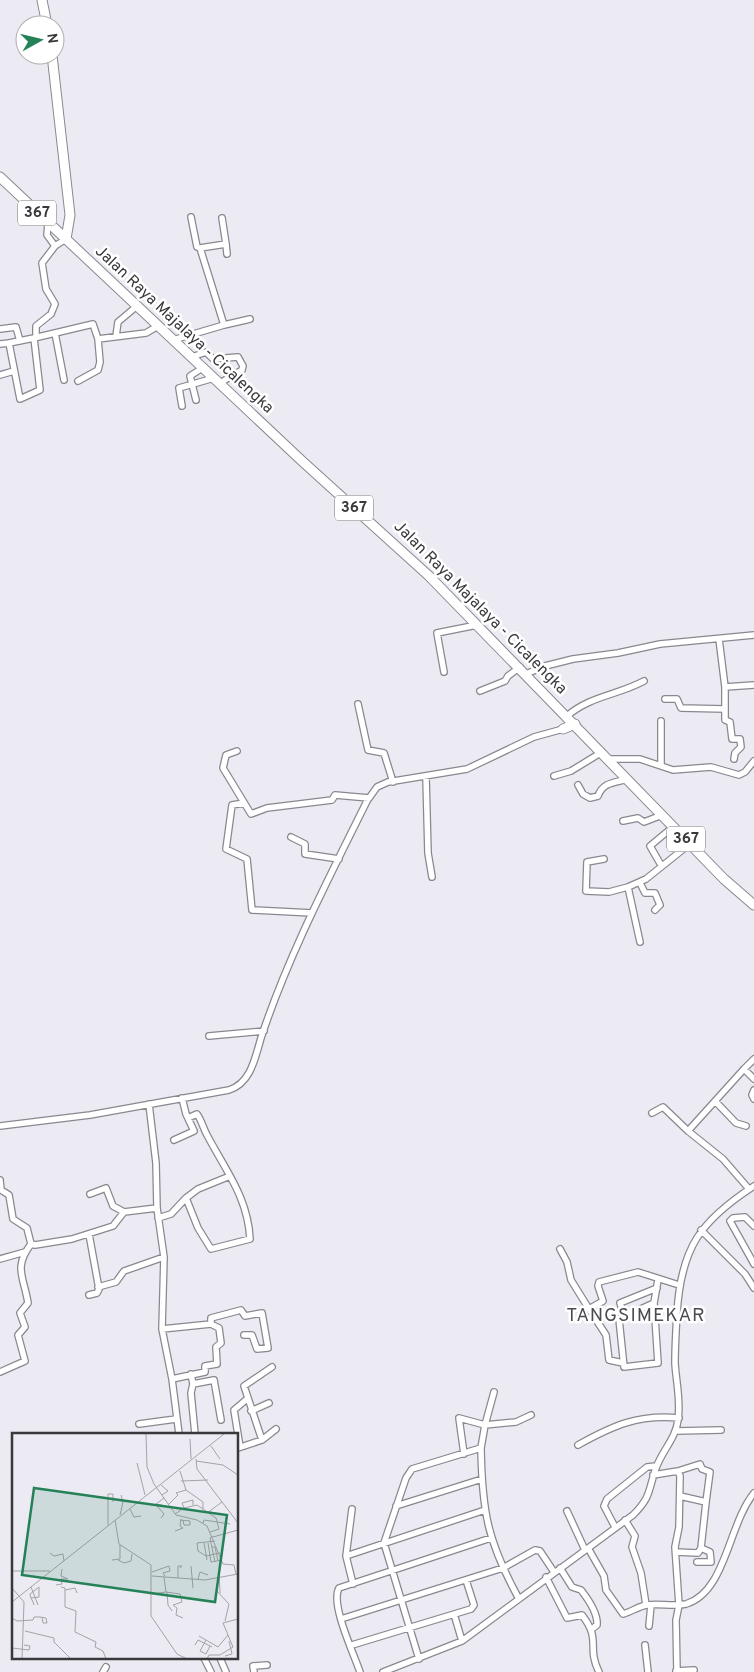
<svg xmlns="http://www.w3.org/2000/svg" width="754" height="1672" font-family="Overpass,sans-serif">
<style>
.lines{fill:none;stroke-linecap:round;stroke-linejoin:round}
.street-casing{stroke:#89888f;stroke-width:8}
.secondary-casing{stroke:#89888f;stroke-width:11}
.primary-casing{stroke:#89888f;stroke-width:11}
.street{stroke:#fff;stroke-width:5.5}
.secondary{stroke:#fff;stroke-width:9}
.primary{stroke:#fff;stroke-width:9}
.labels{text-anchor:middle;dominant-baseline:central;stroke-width:5;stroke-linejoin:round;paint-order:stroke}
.shield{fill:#fff;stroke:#747476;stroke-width:1}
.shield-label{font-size:15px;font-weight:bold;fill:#39383b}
.street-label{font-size:16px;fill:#39383b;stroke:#fff}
.quarter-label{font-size:19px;letter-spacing:1px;fill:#4b4a50;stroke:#fff}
.inset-road{fill:none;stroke:#a4a3a9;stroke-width:1}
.view{fill:#248158;fill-opacity:0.15;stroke:#248158;stroke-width:2.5}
.inset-edge{fill:none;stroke:#39383b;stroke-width:2.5}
</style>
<rect width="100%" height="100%" fill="#eceaf2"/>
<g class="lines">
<g class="street-casing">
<path id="street" d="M191,217L197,247L200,248
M48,223L47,235L55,246
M226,244L227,254
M224,325L250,319
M0,329L16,327L20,341
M55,333L64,380
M116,336L118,322L137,306
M36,337V326L51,314L55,304L46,289L42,263L55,246L66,239
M173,340L224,325L200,248L226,244L222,218
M9,343L34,338
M0,344L9,343L20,399L40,390L34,338L93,324L98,339
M192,357L206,352L213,359L238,357L243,366L242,370L220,383
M0,375L14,371
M78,381L98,370L100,362L98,339L146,333L158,326
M196,400L190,376L204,367
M182,406L179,388L214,378
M719,639L725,687V720L730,722L732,739H740L741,747L735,753L734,759
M444,672L437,633L477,625
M526,674L545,666L573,659L618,653L660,644L754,635
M725,687L754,685
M480,691L505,681L508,676L520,667
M665,699H677L681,708L725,709
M358,704L368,750L384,753L393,782
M567,716C590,696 618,695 644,681
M661,721V766
M237,751L226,755L223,768L251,814L267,808L332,800L335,795L369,798
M609,759H640L673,770L711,767L739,775L745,772L754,761
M554,776L571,771L602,752
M426,777L428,853L432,877
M578,785L583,794L590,798L598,796C603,782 614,783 628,779
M244,803L232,805L226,849L247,859L252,910L312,913
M623,821L638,818L644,822L662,815
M291,837L305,844V854L339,859
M604,859L587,862L586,891L609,892L628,887
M661,865L650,846L674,826
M640,883L645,893H655L660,905L655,910
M640,942L628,887L646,879L691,843
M209,1036L264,1031
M754,1059L744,1069L754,1079
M754,1090L752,1095L754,1099
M715,1101L736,1123L746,1126
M149,1104L156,1163L157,1208L164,1257L162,1329L172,1379L179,1434
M652,1113L663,1107L688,1131L744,1069
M0,1126L90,1115L229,1090C251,1083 255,1058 261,1038C288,956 329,878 367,801L377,787L388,782L467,769L534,737L563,729
M688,1131L723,1159L749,1189
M174,1140L194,1131L186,1114L182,1098
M0,1180L1,1190L9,1195L13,1219L27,1228L31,1244L35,1245L72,1239L113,1226L124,1212L157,1208
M90,1194L106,1188L113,1206L124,1212
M186,1198L198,1189L230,1176
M158,1218L171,1214L186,1198L198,1228L211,1249L250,1239C248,1198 226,1171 207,1135C203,1128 202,1121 197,1114L188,1118
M754,1226L745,1217L733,1218L730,1221L754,1264
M701,1230L745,1274L754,1288
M560,1249L567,1262L571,1280L589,1309L603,1301L598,1286L599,1282L638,1272L679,1285
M0,1259L25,1252
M98,1287L116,1282L124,1271L164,1257
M89,1295L97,1293L99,1289L89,1234
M654,1303L619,1319L624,1367L658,1363L654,1303L658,1280
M589,1309L606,1335L609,1360L623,1363
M624,1315L620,1303L657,1288
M162,1329L211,1324V1318L241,1310L245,1316L262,1313L268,1348L257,1349L252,1335H244
M0,1372L25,1361L18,1335L25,1327L20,1313L28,1303C24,1277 13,1268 31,1244
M191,1374L193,1384L214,1380L221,1420
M172,1379L205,1372V1366L217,1364L216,1347L221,1343L219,1328L211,1324
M193,1384L191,1393L195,1434
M251,1411L269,1403
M139,1424L176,1419
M676,1431L721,1430
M262,1440L244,1386L272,1367
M578,1445C612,1426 638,1414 679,1418
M240,1447L234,1410L247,1399
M238,1448L262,1440L276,1429
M481,1448L485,1425L516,1422L531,1415
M464,1454L459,1418L485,1425L494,1392
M678,1471L700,1464L702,1469L710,1472L706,1502
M653,1475L678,1471L680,1476L679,1527L675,1547L679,1605L676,1620L677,1672
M396,1506L482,1479
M352,1509L346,1556L353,1584
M567,1511L585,1550
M625,1520L635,1536L632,1547L641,1573L646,1605
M615,1527L604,1506L607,1499L647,1467L656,1466
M588,1548L604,1576L606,1590L623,1614C631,1612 639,1606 647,1605C660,1603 673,1607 686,1604C726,1592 728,1525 754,1493
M676,1552L698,1553L701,1548L706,1502L680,1496
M349,1555L485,1510
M697,1562H711L710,1552L701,1548
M560,1568L572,1587L581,1590C588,1599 598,1614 597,1625L592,1629
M546,1577L567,1618L582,1615C602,1641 586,1646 599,1672
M454,1614L462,1641
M341,1619L503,1568L535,1550L540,1551L554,1572
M649,1626L651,1605
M352,1645L471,1609L474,1605L466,1580
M645,1645L648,1672
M204,1658L211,1672
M220,1658L226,1672
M419,1659L384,1543L406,1478L412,1469L481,1448C482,1513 488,1542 519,1599
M676,1671L694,1670
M103,1672L106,1667
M254,1672L253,1666L267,1665
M360,1672C354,1654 330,1604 339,1588L491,1538
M383,1672L462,1641L633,1515C652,1496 648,1490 656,1468C662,1451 676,1438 678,1420C681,1401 676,1381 675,1363C675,1346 676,1330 677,1313C681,1248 700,1221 754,1186"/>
</g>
<g class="secondary-casing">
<path id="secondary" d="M563,729L575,724"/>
</g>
<g class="primary-casing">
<path id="primary" d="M42,0L47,25
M52,55L70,215L66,239
M0,177L302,461L429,576L724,879L754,905"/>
</g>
<use href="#street" class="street"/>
<use href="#secondary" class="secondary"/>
<use href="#primary" class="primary"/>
</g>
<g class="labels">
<g class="shield">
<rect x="18" y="200.5" width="38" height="25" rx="4"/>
<rect x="335" y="495.5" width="38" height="25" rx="4"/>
<rect x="667" y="826.5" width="38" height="25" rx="4"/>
</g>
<g class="shield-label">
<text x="37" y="213">367</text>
<text x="354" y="508">367</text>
<text x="686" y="839">367</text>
</g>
<g class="street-label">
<text transform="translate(184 330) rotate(43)">Jalan Raya Majalaya - Cicalengka</text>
<text transform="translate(480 608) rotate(45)">Jalan Raya Majalaya - Cicalengka</text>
</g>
<g class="quarter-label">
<text x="636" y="1316">TANGSIMEKAR</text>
</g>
</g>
<g transform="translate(12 1433)">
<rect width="226" height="226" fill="#eceaf2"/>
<path class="inset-road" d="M134,1L135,34L142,51L164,82L185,87L195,93L211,131L222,132L224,141M178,6L179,26M199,13L208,26M184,26L185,36L226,90M184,28L211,32L226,42M125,30L133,62M169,48L196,47M149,52L156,58L150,62M174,57L191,69V76M157,71L166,62L164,60L174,57L168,38M150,72L144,71L152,65M145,73L152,81L149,85M172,75L185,72L204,85L207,96L198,99M118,76L122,84L129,83M195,80L210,69M163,81L172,75L170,70L181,67V72M108,82L111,69L109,62M103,87L107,111L139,132V183L165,221L175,226M168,87L178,88V92H172L171,87M191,90L192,87L218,91M96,92V61H101V69M163,98L171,95L168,93L169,86M201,103L198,105L203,129M201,104L226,97M203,108L185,110L186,118L194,123L208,120M192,110L195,127M196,110L199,129L210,127M200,114H203L206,128M38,120L42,123L51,121L52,128M100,127L108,126V112M106,127L112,130L119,128L120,121M179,133L181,155M0,138H38M207,138L208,160M140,139L157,133L158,138L151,140L153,143M140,143L193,147L226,141M166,145V133H170L168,135M186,146L188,139L196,142M44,152L50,151L49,146H56L49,143L50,136M19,154L26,172M49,154L53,155V174L64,178L63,199L84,209L83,214L91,218L94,226M0,155L12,169L10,226M53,157L63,155L65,160M204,157L217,171L213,188M154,159L168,161L170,169L161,172L165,175L164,182L171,185M155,159L156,172L160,178M140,161L154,159L152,144M19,165L27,164V154L18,161V162L19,165L21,169L22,172M0,169L212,1M0,185L5,188L21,187L22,184H28L34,185L35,190H31L30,184M13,198L42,205V209L59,226M187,203L206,214L216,202M194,207L188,218L194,221L198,213M183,212L186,207L200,214M0,215L17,217L18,213L12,212M213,223L220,221L217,208M195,226L197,222H208L221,214L211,190L226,186"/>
<path class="view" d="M22,55L215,82L203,169L10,142Z"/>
<rect width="226" height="226" class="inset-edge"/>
</g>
<g transform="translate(40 40) rotate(82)"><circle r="24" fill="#ffffff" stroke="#b0afb1"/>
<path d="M0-4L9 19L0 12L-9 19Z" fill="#248158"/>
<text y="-8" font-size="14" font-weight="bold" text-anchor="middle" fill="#39383b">N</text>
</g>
</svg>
